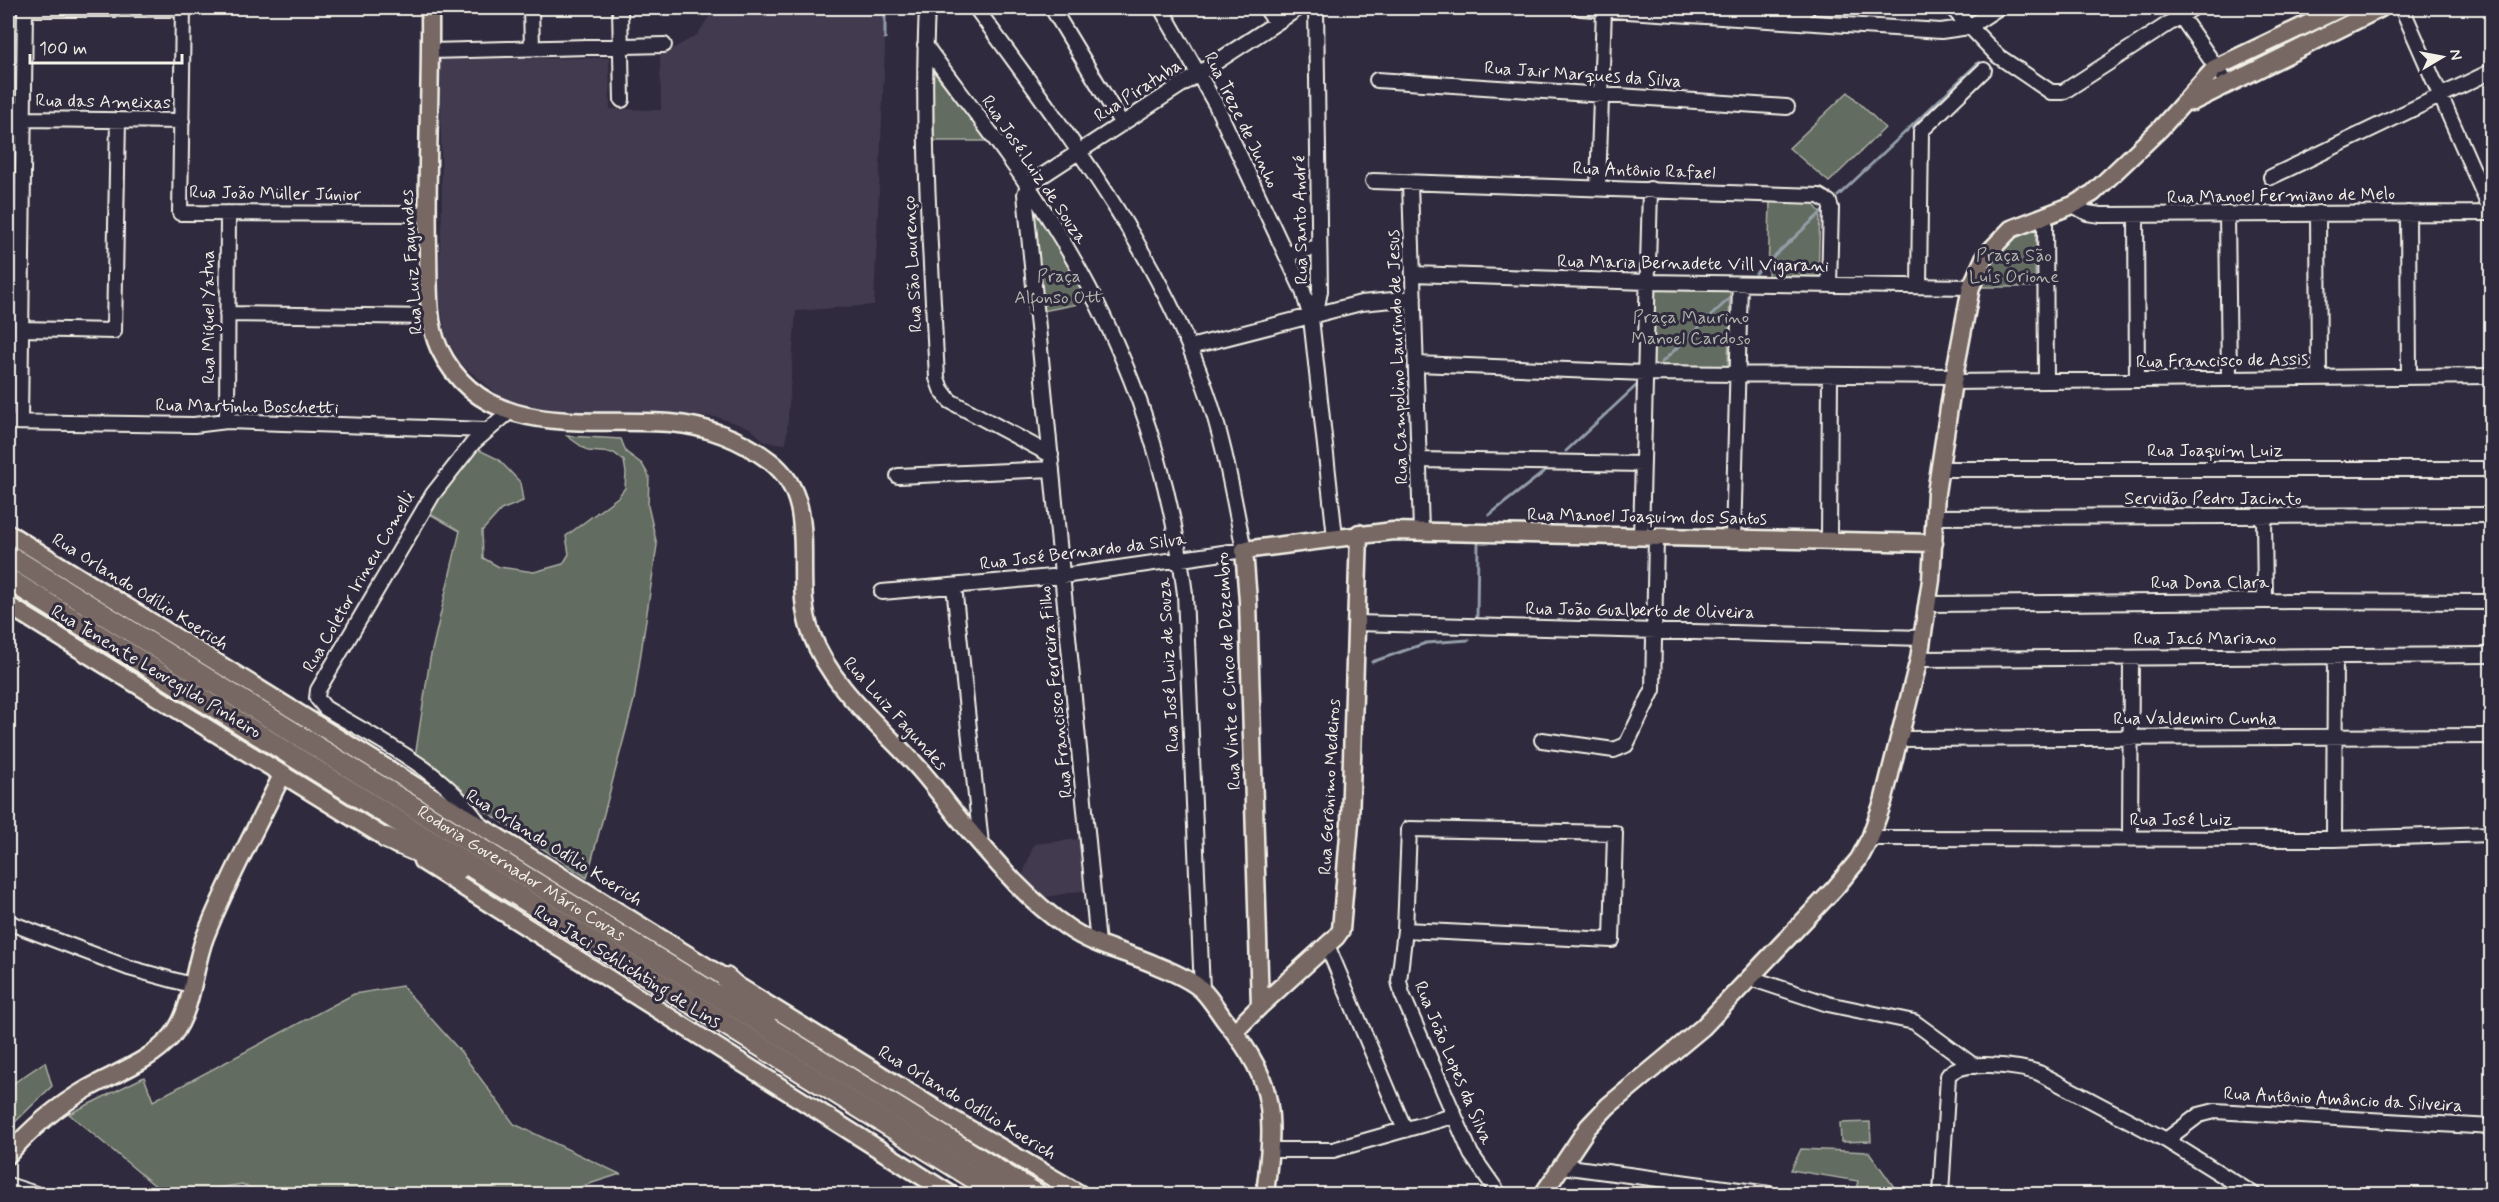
<svg xmlns="http://www.w3.org/2000/svg" width="2499" height="1202" font-family="Mynerve,sans-serif">
<style>
.built{fill:#433a4f}
.green{fill:#626c61;stroke:#abaea4;stroke-width:1.5}
.lines{fill:none;stroke-linecap:round;stroke-linejoin:round}
.stream{stroke:#939ea8;stroke-width:3}
.minor-casing{stroke:#f4f1e8;stroke-width:18}
.major-casing{stroke:#f4f1e8;stroke-width:21}
.highway-casing{stroke:#f4f1e8;stroke-width:24}
.minor{stroke:#2f2a3d;stroke-width:14}
.major{stroke:#776864;stroke-width:16}
.highway{stroke:#776864;stroke-width:20}
.labels{text-anchor:middle;dominant-baseline:central;stroke-width:6;stroke-linejoin:round;paint-order:stroke}
.street-label{font-size:18px;fill:#f4f1e8;stroke:#2f2a3d}
.park-label{font-size:18px;fill:#b2b5ab;stroke:#2f2a3d}
</style>
<rect width="100%" height="100%" fill="#2f2a3d"/>
<filter id="ink" filterUnits="userSpaceOnUse"><feTurbulence type="fractalNoise" baseFrequency=".0167" numOctaves="2"/><feDisplacementMap in="SourceGraphic" scale="12" xChannelSelector="R" yChannelSelector="G"/><feConvolveMatrix kernelMatrix="1 2 1 2 8 2 1 2 1" color-interpolation-filters="sRGB"/></filter>
<g filter="url(#ink)">
<path class="built" d="M715,8H884L885,48L874,305L796,311L786,444L765,442L750,428L717,417L541,410L501,397L460,363L446,337L438,289L442,209L440,59L609,58L610,109L661,110L660,56L697,35Z
M1079,839L1085,890L1041,898L1025,887L1022,877L1034,844Z"/>
<path class="green" d="M933,71L989,141H934Z
M1848,92L1885,128L1829,182L1789,148Z
M1770,201H1811L1820,212L1818,280H1768Z
M1031,202L1089,302L1042,311Z
M2036,228L2035,287H1980C1988,258 2008,237 2036,228Z
M1313,255L1315,295L1312,301L1293,258Z
M1653,289L1730,290L1728,368L1652,367Z
M567,436L621,439L626,452L642,464L649,476L648,506L657,545L634,700L587,878L414,764L430,659L460,531L428,513L477,449L498,459L520,482L523,501L501,510L482,531L483,558L499,567L534,572L563,564L569,554L566,536L618,497L625,488L626,473L624,461L614,453L588,451Z
M402,986L461,1052L514,1124L620,1174L558,1194H264L242,1184L187,1194H165L69,1114L144,1077L153,1101L354,994Z
M45,1062L52,1086L8,1129V1087Z
M1870,1122L1871,1141L1841,1142L1840,1123Z
M1801,1149L1869,1152L1899,1194H1855L1858,1181L1791,1170Z"/>
<g class="lines">
<path class="stream" d="M885,38V8
M1838,196L1979,62
M1756,273L1824,210
M1661,363L1732,296
M1566,451L1637,385
M1489,515L1544,472
M1477,617L1478,543
M1372,662L1426,643L1469,640"/>
<g class="minor-casing">
<path id="minor" d="M183,8L180,213L427,214
M531,8L532,48
M620,8L622,100
M927,8C921,131 931,254 937,378L941,389L950,401L1051,455
M1052,8L1122,124
M1161,8L1216,105L1303,291L1311,318
M1266,8L1276,23
M1316,8L1320,291L1317,307L1311,318L1335,537
M1580,8L1941,31L1969,27L1998,8
M1952,8L1998,56L2051,92H2063L2193,8
M2175,8L2227,83
M25,9H182
M1787,21L1808,8
M925,45C967,103 1013,159 1050,220C1123,337 1168,456 1185,594L1202,990
M430,51L664,45
M1377,80L1787,107
M24,119L182,121
M2271,177L2492,71
M1373,181L1819,196L1829,202L1831,208L1829,285
M1410,183L1421,531
M1598,187L1604,8
M2073,205L2087,213L2101,215L2492,213L2402,8
M2318,213L2319,378
M2408,213L2409,377
M2227,214L2229,379
M2136,215L2137,380
M2045,216L2046,381
M1286,254L1319,247
M1413,274L1647,282L1971,287
M1919,286L1921,131L1984,70
M227,314L432,317
M21,329L114,331L118,120
M1190,347L1361,303L1414,298
M1416,364L1645,373L1954,376
M1953,382L2492,376
M227,421L228,213
M8,422L194,425L227,421L486,430
M20,422L25,8
M1419,460L1643,464
M1939,469H2492
M898,476L1052,469
M1934,517L2492,515
M2264,518L2265,601
M1641,537L1650,189
M1733,539L1740,284
M1829,541L1830,376
M954,586L981,844
M882,592L1063,576L1244,550C1233,496 1224,439 1205,387C1155,246 1062,127 976,8
M1929,604L2265,601L2492,602
M1356,623L1923,638
M1919,659L2492,655
M1899,739L2492,736
M1542,740L1614,750L1626,745L1653,690L1656,537
M480,825C443,769 381,742 325,708L317,698L318,690L433,494L473,443L508,413
M1870,838L2334,839L2492,834
M2130,838L2131,658
M2334,839L2335,656
M8,922L129,968L191,985
M1405,930L1612,940L1615,833L1409,829L1405,930L1399,981L1402,994L1471,1154L1499,1194
M1098,944L1025,194L1028,185L1299,8
M1327,945L1405,1130
M1750,978L1828,1004L1914,1022L1974,1066
M2166,1140L2199,1115L2215,1111L2492,1127
M1270,1150H1333L1453,1116
M1562,1166L1769,1194
M8,1185L36,1194
M1941,1194L1948,1076C1959,1058 2020,1066 2039,1073L2166,1140L2253,1194"/>
</g>
<g class="major-casing">
<path id="major" d="M430,8C431,88 426,169 428,249C429,280 426,320 439,348C483,441 587,417 670,423C706,426 741,439 770,461C824,502 790,578 811,633C831,687 876,722 914,763C933,783 948,806 966,827C996,862 1028,901 1067,927C1095,947 1128,952 1158,966C1173,972 1191,980 1202,990C1212,1000 1219,1013 1227,1023C1278,1085 1274,1119 1265,1194
M2192,102L2381,8
M8,533L949,1117L1080,1194
M8,605L397,845
M422,861L950,1194
M1260,1006L1336,937L1341,930L1350,823L1359,533
M1234,1032L1260,1006L1248,601L1244,550L1393,531L1934,543
M8,1155C31,1128 56,1107 87,1089C115,1073 151,1061 172,1036C193,1010 193,968 205,937C227,881 257,827 283,773
M1543,1194L1588,1127L1608,1106L1703,1027L1835,888L1859,859L1870,838L1883,802L1919,659L1931,580L1936,493L1953,382L1971,287L1985,256L2011,229L2073,205L2093,193L2160,129L2215,68L2341,8"/>
</g>
<g class="highway-casing">
<g id="highway">
<path id="s1" d="M8,555L1036,1194"/>
<path d="M8,579L999,1194"/>
<path d="M386,838L458,869"/>
<path d="M726,978L766,1015"/>
</g>
</g>
<use href="#minor" class="minor"/>
<use href="#major" class="major"/>
<use href="#highway" class="highway"/>
</g>
</g>
<g class="labels">
<g class="street-label">
<text transform="translate(1583 75) rotate(4)">Rua Jair Marques da Silva</text>
<text transform="translate(1138 91) rotate(-33)">Rua Piratuba</text>
<text transform="translate(103 102) rotate(1)">Rua das Ameixas</text>
<text transform="translate(1241 120) rotate(64)">Rua Treze de Junho</text>
<text transform="translate(1034 170) rotate(56)">Rua José Luiz de Souza</text>
<text transform="translate(1644 171) rotate(2)">Rua Antônio Rafael</text>
<text transform="translate(275 194) rotate(1)">Rua João Müller Júnior</text>
<text transform="translate(2281 196) rotate(-1)">Rua Manoel Fermiano de Melo</text>
<text transform="translate(1301 220) rotate(-91)">Rua Santo André</text>
<text transform="translate(412 262) rotate(-94)">Rua Luiz Fagundes</text>
<text transform="translate(913 264) rotate(-93)">Rua São Lourenço</text>
<text transform="translate(1693 264) rotate(1)">Rua Maria Bernadete Vill Vigarani</text>
<text transform="translate(209 317) rotate(-90)">Rua Miguel Yatua</text>
<text transform="translate(1398 357) rotate(-92)">Rua Campolino Laurindo de Jesus</text>
<text transform="translate(2222 361) rotate(-1)">Rua Francisco de Assis</text>
<text transform="translate(247 407) rotate(1)">Rua Martinho Boschetti</text>
<text x="2215" y="451">Rua Joaquim Luiz</text>
<text x="2213" y="499">Servidão Pedro Jacinto</text>
<text transform="translate(1647 517) rotate(1)">Rua Manoel Joaquim dos Santos</text>
<text transform="translate(1083 552) rotate(-7)">Rua José Bernardo da Silva</text>
<text transform="translate(359 582) rotate(-60)">Rua Coletor Irineu Comelli</text>
<text x="2210" y="583">Rua Dona Clara</text>
<text transform="translate(140 592) rotate(32)">Rua Orlando Odílio Koerich</text>
<text transform="translate(1640 611) rotate(1)">Rua João Gualberto de Oliveira</text>
<text x="2205" y="639">Rua Jacó Mariano</text>
<text transform="translate(1169 665) rotate(-93)">Rua José Luiz de Souza</text>
<text transform="translate(1229 671) rotate(-93)">Rua Vinte e Cinco de Dezembro</text>
<text transform="translate(156 672) rotate(31)">Rua Tenente Leovegildo Pinheiro</text>
<text transform="translate(1056 692) rotate(-96)">Rua Francisco Ferreira Filho</text>
<text transform="translate(895 714) rotate(48)">Rua Luiz Fagundes</text>
<text x="2195" y="719">Rua Valdemiro Cunha</text>
<text transform="translate(1330 787) rotate(-87)">Rua Gerônimo Medeiros</text>
<text x="2181" y="820">Rua José Luiz</text>
<text transform="translate(554 848) rotate(32)">Rua Orlando Odílio Koerich</text>
<text stroke="none"><textPath href="#s1" startOffset="604">Rodovia Governador Mário Covas</textPath></text>
<text transform="translate(627 967) rotate(32)">Rua Jaci Schlichting de Lins</text>
<text transform="translate(1453 1063) rotate(67)">Rua João Lopes da Silva</text>
<text transform="translate(2343 1100) rotate(3)">Rua Antônio Amâncio da Silveira</text>
<text transform="translate(967 1103) rotate(31)">Rua Orlando Odílio Koerich</text>
</g>
<g class="park-label">
<text x="2014" y="256">Praça São<tspan x="2014" dy="21">Luís Orione</tspan></text>
<text x="1059" y="277">Praça<tspan x="1059" dy="21">Alfonso Ott</tspan></text>
<text x="1691" y="318">Praça Maurino<tspan x="1691" dy="21">Manoel Cardoso</tspan></text>
</g>
</g>
<rect width="2499" height="1202" fill="none" stroke="#2f2a3d" stroke-width="30"/>
<rect x="15" y="15" width="2469" height="1172" fill="none" stroke="#f4f1e8" stroke-width="2" filter="url(#ink)"/>
<g transform="translate(2442 57) rotate(80)" stroke="#2f2a3d" stroke-width="4.5" paint-order="stroke">
<path d="M0-4.5L10 22L0 15L-10 22Z" fill="#f4f1e8"/>
<text y="-9" font-size="16" font-weight="bold" text-anchor="middle" fill="#f4f1e8">N</text>
</g>
<path d="M30 54v9h152v-9" fill="none" stroke="#f4f1e8" stroke-width="3"/>
<text x="39" y="54" font-size="18" fill="#f4f1e8" stroke="#2f2a3d" stroke-width="4.5" paint-order="stroke">100 m</text>
</svg>
